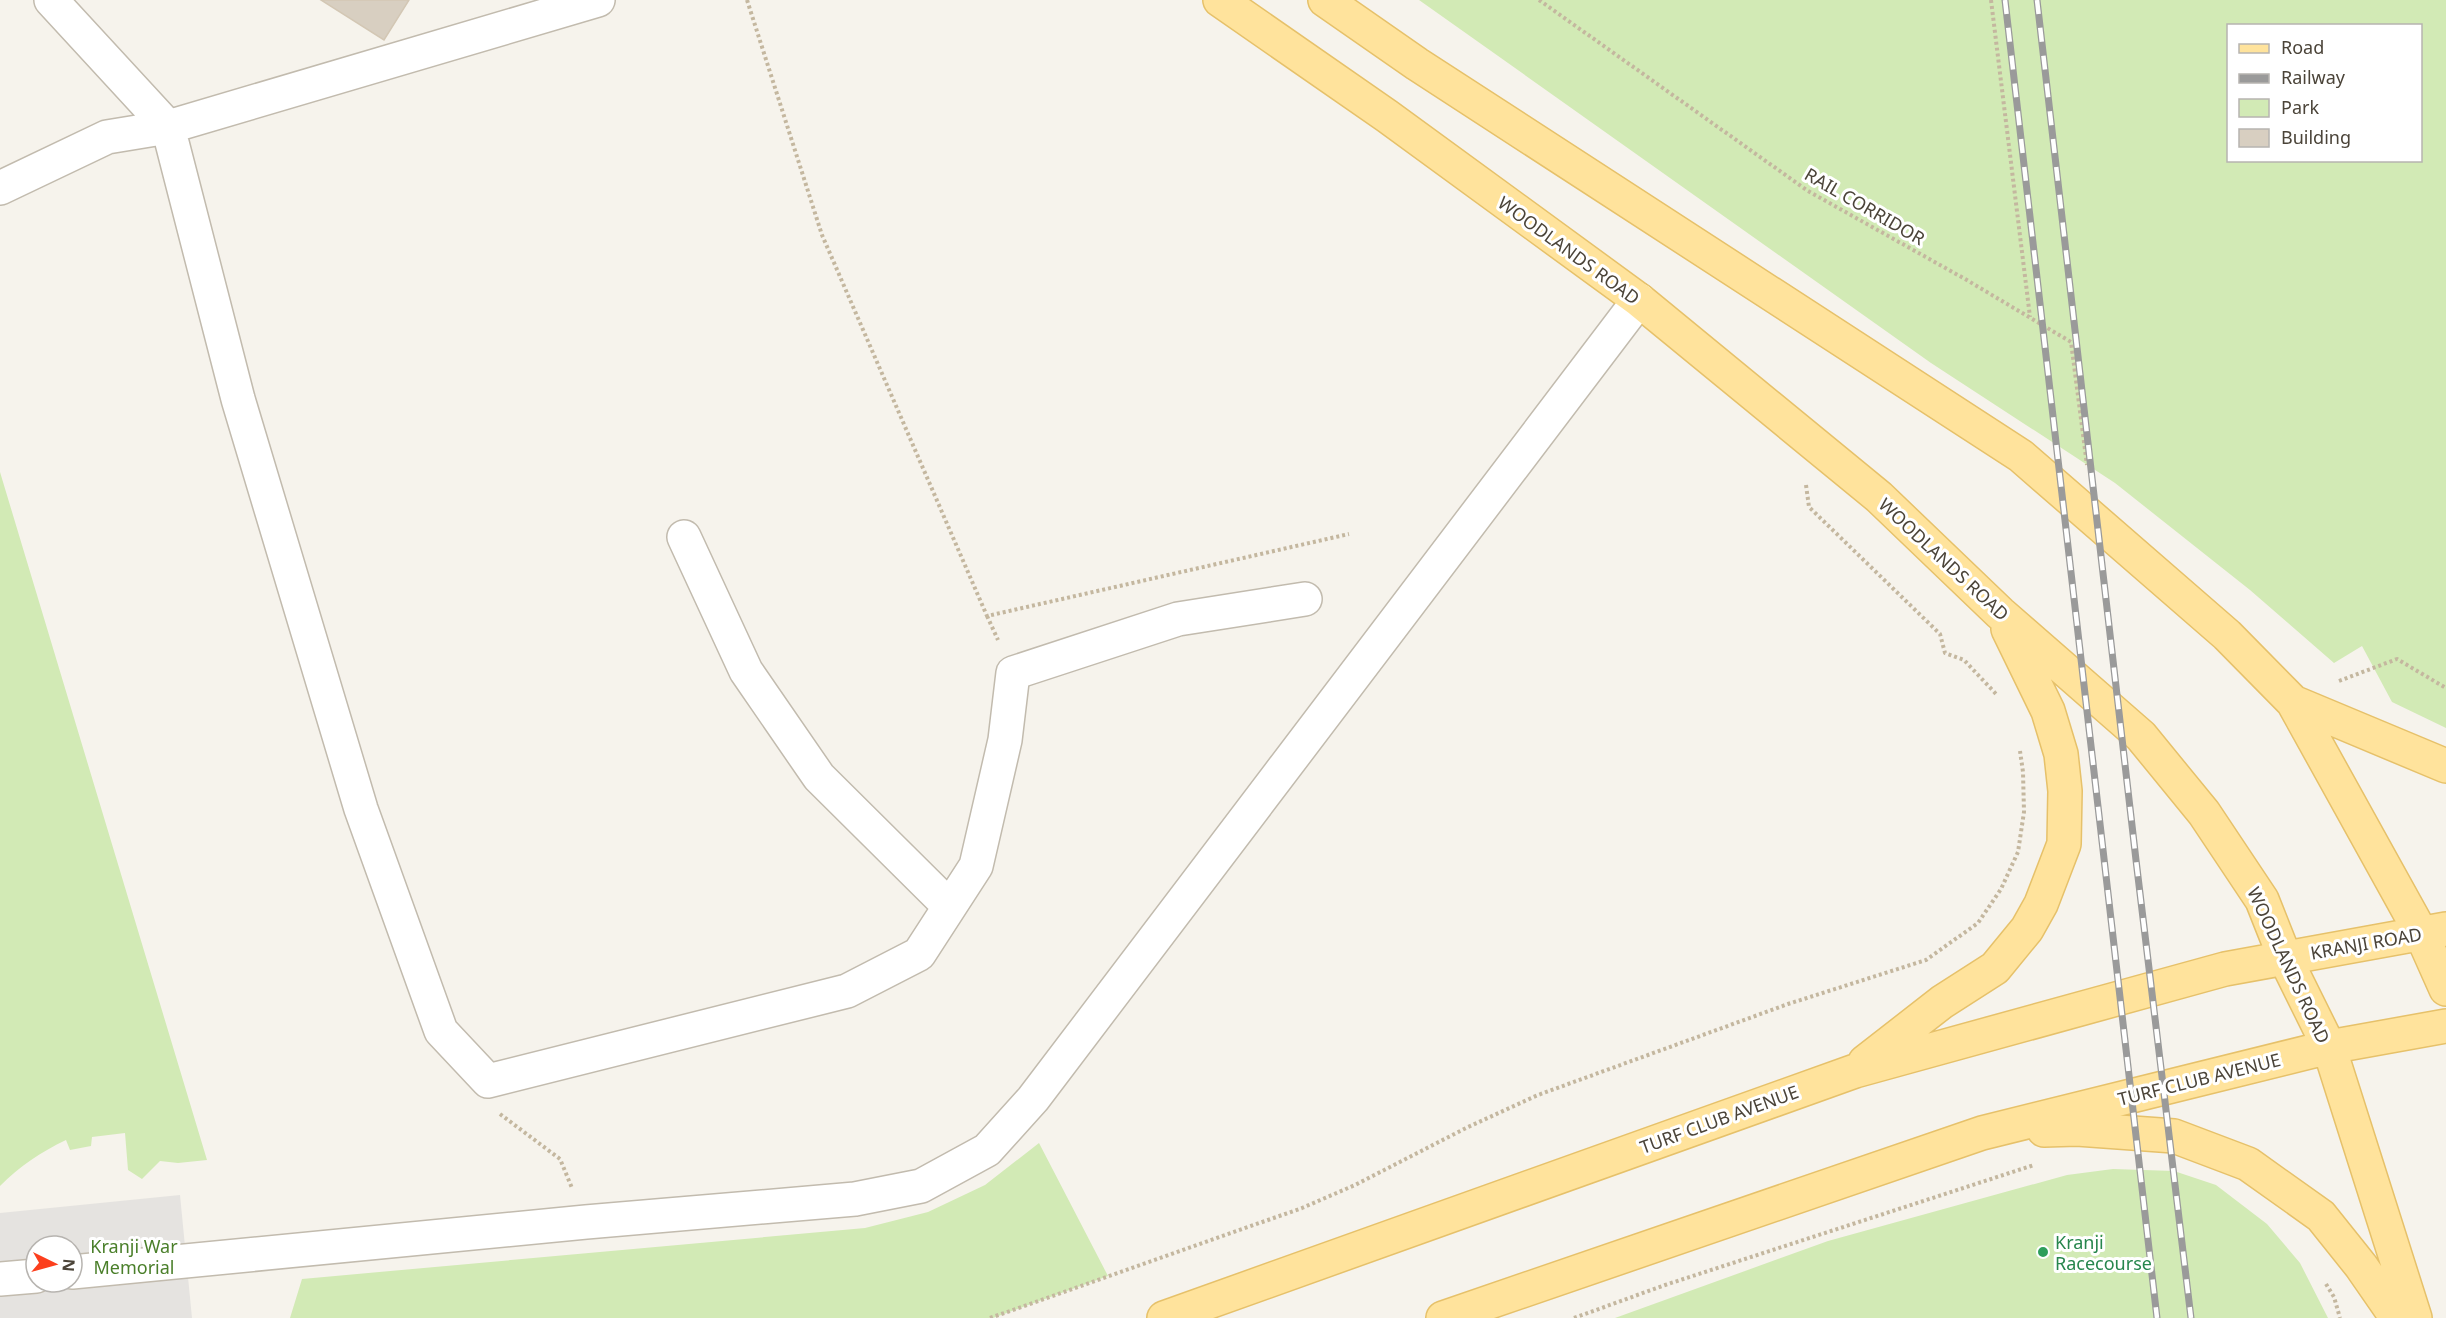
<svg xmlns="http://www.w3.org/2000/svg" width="2446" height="1318" font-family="'Noto Sans',sans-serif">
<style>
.green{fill:#d2eab5;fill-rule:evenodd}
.parking{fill:#e5e3e0;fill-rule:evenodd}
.building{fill:#d8cfc1;stroke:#d3c7b4;stroke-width:1.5}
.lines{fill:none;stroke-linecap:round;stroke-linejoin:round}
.minor-casing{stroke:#c2bbae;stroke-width:36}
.major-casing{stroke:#e6c16a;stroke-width:36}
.path{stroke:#c4b79f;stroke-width:4;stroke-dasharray:3 3;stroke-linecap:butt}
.minor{stroke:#fff;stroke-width:33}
.major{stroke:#ffe39c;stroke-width:33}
.rail-casing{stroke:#9a9a9a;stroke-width:7}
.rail{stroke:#fff;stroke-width:4.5;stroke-dasharray:14;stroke-linecap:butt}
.leisure-dot{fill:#2e9e5b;stroke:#fff;stroke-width:2}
.labels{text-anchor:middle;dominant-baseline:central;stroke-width:6;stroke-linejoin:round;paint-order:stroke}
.street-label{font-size:18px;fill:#4b4439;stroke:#fff}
.leisure-label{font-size:18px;fill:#27864d;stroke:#fff;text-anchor:start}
.park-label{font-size:18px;fill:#4a7f2a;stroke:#fff}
</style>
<rect width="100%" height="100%" fill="#f6f3ec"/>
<path class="green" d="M1419,0H2446V728L2392,702L2362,646L2334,663L2250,590L2115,483L1931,363ZM2228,26H2420V160H2228Z
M0,472L207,1160L178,1163L160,1161L142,1179L128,1170L125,1133L92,1137L91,1146L70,1150L66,1140C41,1152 20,1166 0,1186Z
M1039,1143L1108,1276L993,1318H290L302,1279L865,1228L928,1212L985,1185Z
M2113,1169L2174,1171L2216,1185L2267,1224L2300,1263L2328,1318H1615L1828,1241L2067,1175Z"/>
<path class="parking" d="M180,1195L192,1318H0V1213ZM36,1246H72V1282H36Z"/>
<path class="building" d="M321,0H409L384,40Z"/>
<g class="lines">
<g class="minor-casing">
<path id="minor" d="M51,0L168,127L238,399L361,809L441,1031L488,1081L847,991L919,954L976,866L1005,740L1013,673L1178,619L1305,599
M0,188L107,137L168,127L598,0
M684,537L746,671L819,777L949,906
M72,1272L586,1222L855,1199L921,1186L987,1150L1033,1099L1639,300
M0,1279L36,1276"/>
</g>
<g class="major-casing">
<path id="major" d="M1220,0L1387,116L1639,300L1879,497L2000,613L2141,736L2204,813L2262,900L2285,958L2329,1047L2415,1318
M1325,0L1417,64L2021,456L2227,635L2293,702L2421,933L2446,989
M2293,702L2446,766
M1865,1062L1942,1002L1995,968L2027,929L2041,904L2064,844L2065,791L2061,754L2048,711L2008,629
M2044,1130L2077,1129L2174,1136L2248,1164L2321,1216L2361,1266L2397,1318
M1164,1318L1855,1071L2225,969L2446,929
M1443,1318L1982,1133L2329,1047L2446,1026"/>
</g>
<path class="path" d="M747,0L822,235L987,616L1349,534
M1539,0L1808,191L1965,279L2071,342L2087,465
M1991,0L2030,317
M1806,485L1809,507L1940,634L1945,653L1964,660L1997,695
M987,616L998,640
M2339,681L2397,659L2446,688
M500,1114L560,1159L572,1188
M2326,1284L2334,1297L2340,1318
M990,1318L1302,1208L1355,1185L1468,1127L1538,1095L1788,1004L1926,960L1978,923L2001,889L2018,852L2024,812L2023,772L2020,751
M1574,1318L1665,1285L2034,1165"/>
<use href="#minor" class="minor"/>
<use href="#major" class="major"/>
<g class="rail-casing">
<path id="rail" d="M2005,0L2157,1318
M2037,0L2136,860L2191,1318"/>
</g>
<use href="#rail" class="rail"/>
</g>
<circle class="leisure-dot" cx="2043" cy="1252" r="6"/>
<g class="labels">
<g class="street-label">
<text transform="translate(1865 206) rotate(30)">RAIL CORRIDOR</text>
<text transform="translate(1569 250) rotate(36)">WOODLANDS ROAD</text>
<text transform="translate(1944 559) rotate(43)">WOODLANDS ROAD</text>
<text transform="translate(2366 943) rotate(-10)">KRANJI ROAD</text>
<text transform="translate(2289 965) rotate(65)">WOODLANDS ROAD</text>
<text transform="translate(2199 1079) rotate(-14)">TURF CLUB AVENUE</text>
<text transform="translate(1719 1119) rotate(-20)">TURF CLUB AVENUE</text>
</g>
<g class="leisure-label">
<text x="2055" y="1242">Kranji<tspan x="2055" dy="21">Racecourse</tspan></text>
</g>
<g class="park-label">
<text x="134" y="1246">Kranji War<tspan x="134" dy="21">Memorial</tspan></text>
</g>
</g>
<rect x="2227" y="24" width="195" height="138" fill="#ffffff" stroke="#b7b4b0" stroke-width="1.5"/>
<rect x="2239" y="44" width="30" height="9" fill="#ffe39c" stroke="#b7b4b0" stroke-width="1.5"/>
<text x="2281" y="54" font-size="18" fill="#4b4439">Road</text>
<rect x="2239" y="74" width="30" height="9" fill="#9a9a9a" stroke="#b7b4b0" stroke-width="1.5"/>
<text x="2281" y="84" font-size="18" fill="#4b4439">Railway</text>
<rect x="2239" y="99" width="30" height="18" fill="#d2eab5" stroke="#b7b4b0" stroke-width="1.5"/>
<text x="2281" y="114" font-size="18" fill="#4b4439">Park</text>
<rect x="2239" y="129" width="30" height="18" fill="#d8cfc1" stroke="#b7b4b0" stroke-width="1.5"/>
<text x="2281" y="144" font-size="18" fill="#4b4439">Building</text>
<g transform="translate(54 1264) rotate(95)"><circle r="28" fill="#ffffff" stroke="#b7b4b0" stroke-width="1.5"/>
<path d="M0-4.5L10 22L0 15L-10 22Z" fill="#fc3f1d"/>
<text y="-9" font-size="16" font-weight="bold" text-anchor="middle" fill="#4b4439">N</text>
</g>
</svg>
